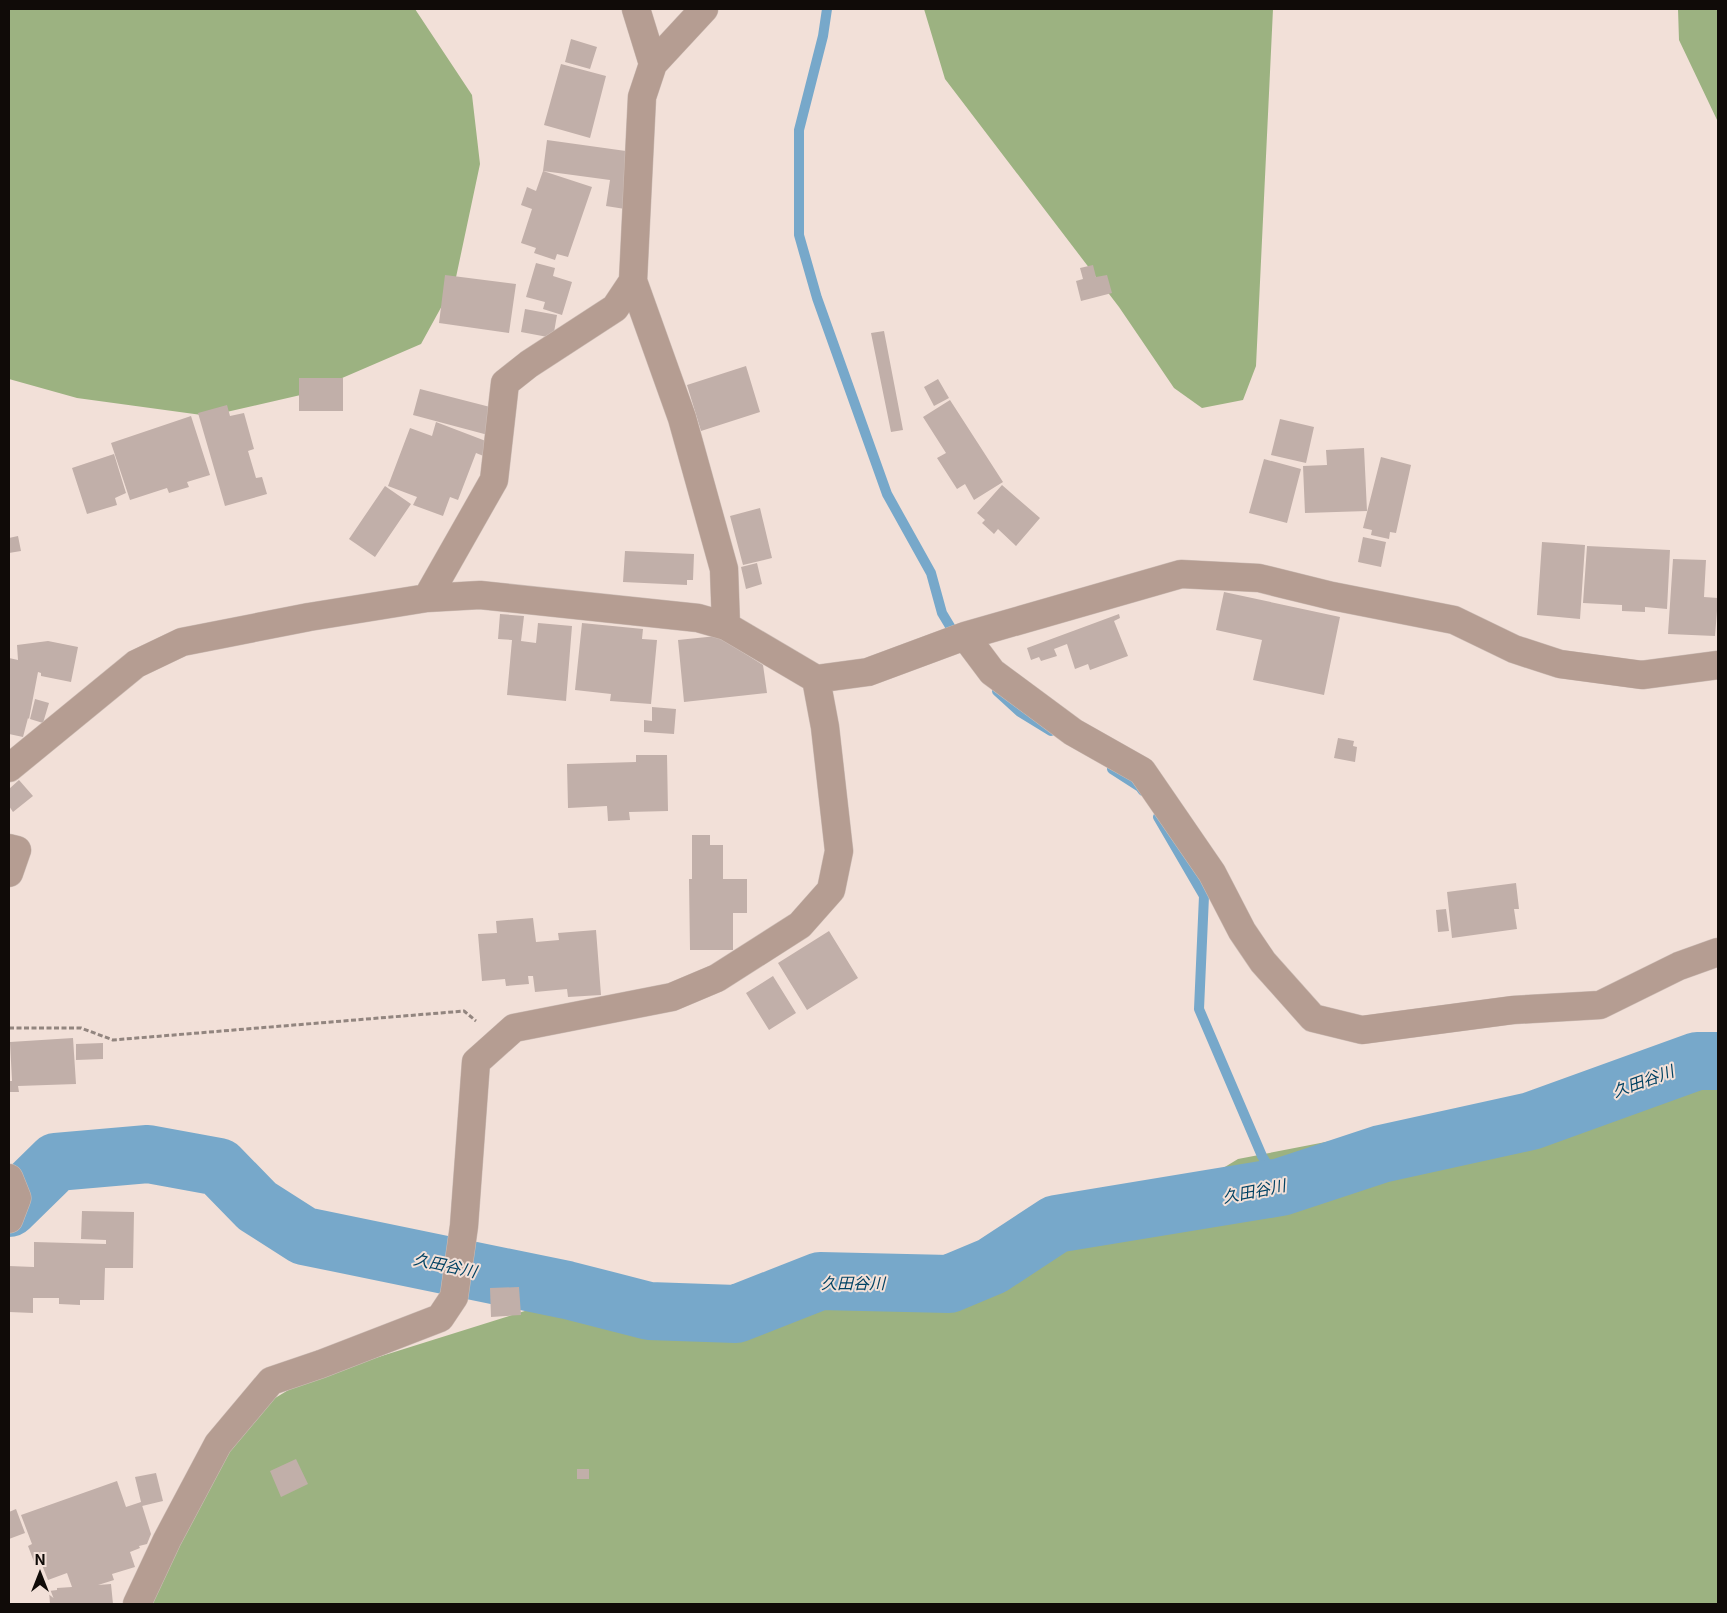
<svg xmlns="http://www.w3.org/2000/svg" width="1727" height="1613" font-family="Inter,'Noto Sans JP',sans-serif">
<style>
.forest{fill:#9cb281}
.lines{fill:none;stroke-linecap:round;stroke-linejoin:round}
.stream{stroke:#77a8ca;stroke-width:10}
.river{stroke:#77a8ca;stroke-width:58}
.building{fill:#c1afa9}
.street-casing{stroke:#cebeb7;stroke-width:29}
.path{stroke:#92857f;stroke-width:3;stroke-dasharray:5 2.5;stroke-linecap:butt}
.street{stroke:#b59d92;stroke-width:28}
.labels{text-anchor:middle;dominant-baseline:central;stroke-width:4;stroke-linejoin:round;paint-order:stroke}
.water-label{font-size:16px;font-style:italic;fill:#004263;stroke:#f2e0d8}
</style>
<rect width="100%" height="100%" fill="#f2e0d8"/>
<path class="forest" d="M9,9H415L472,95L480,164L455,282L421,344L305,394L209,416L77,398L9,379Z
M924,9H1273L1256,366L1243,400L1202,408L1174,388L1119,307L945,79Z
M1678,9H1718V122L1679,40Z
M1718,1074V1604H137L252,1412L305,1380L560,1300L621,1301L711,1320L830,1291L962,1292L1035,1245L1120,1219L1205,1179L1238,1159L1434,1121L1505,1099L1585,1091Z"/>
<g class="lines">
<path class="stream" d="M827,9L823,36L799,130V235L817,298L887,494L931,573L942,613L957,638
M997,691L1020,712L1051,731
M1112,769L1140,787L1143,791
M1158,817L1204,896L1199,1009L1262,1156L1281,1187"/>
<path class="river" d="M9,1208L56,1162L148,1154L219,1167L257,1206L304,1236L567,1290L649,1311L736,1314L820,1281L949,1284L992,1266L1056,1224L1281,1187L1381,1154L1531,1121L1697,1061H1718"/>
</g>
<path class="building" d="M571,39L597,47L590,69L565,62Z
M561,64L606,76L590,138L544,125Z
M547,140L633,152L625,209L606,206L610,180L543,171Z
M543,171L592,187L568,257L557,254L555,260L534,253L536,248L521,243L532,209L521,205L527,187L536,191Z
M536,263L555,268L553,276L572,282L562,315L543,309L545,302L526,297Z
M1093,265L1096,277L1107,275L1112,293L1081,301L1076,281L1083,279L1080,268Z
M445,275L516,284L509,333L439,323Z
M525,309L557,315L553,338L521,332Z
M884,331L903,430L891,432L871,333Z
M746,366L760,412L701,431L687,385Z
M299,378H343V411H299Z
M938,379L949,398L934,406L924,387Z
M420,389L494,408L488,435L413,415Z
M950,400L1003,482L974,500L965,484L957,489L937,458L946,453L923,417Z
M227,405L230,416L244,413L254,449L248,451L256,478L262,477L267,494L225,506L198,413Z
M191,416L210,475L187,482L189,487L169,493L167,488L130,500L111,443Z
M1280,419L1314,427L1306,463L1271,455Z
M436,422L491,443L486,457L476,453L458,500L450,497L443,516L413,505L417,497L388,486L410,428L432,436Z
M1364,448L1367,511L1305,513L1303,466L1327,465L1326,450Z
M114,454L126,493L115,498L117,505L87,514L72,468Z
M1381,457L1411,465L1396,533L1390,532L1389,539L1371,535L1372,530L1363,528Z
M1264,459L1301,469L1287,523L1249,513Z
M1002,485L1040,518L1016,546L998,529L994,534L982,523L985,520L977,513Z
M385,486L411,504L375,557L349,539Z
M760,508L772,558L743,565L730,516Z
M18,536L21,551L9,553V538Z
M1363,537L1386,542L1381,567L1358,562Z
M1542,542L1585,545L1580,619L1537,615Z
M1587,546L1670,550L1667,609L1645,607V612L1622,611V605L1583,603Z
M625,551L694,554L693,580H687V585L623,582Z
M1673,559L1706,560L1704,597L1718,598L1715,636L1668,634Z
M757,563L762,584L746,589L741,567Z
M1224,592L1340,617L1324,695L1253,680L1262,640L1216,630Z
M500,614L524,616L521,641L536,643L538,623L572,626L566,701L507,695L512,640L498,639Z
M1119,614L1120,618L1114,621L1128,656L1090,670L1088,664L1075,669L1067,644L1054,649L1057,656L1041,661L1039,657L1031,660L1027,648Z
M582,623L643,629L642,639L657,640L651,704L610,701L611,694L575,690Z
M717,636L763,665L767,693L684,702L678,640Z
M48,641L78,647L71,682L41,676V673L38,672L29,719L28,718L23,737L9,734V658L18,660L17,645Z
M35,699L49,703L43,723L30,719Z
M652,707L676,709L674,734L644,732V720L652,721Z
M1338,738L1354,741L1353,746L1357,747L1355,762L1334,758Z
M636,755H667L668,811L629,812L630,820L608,821L607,806L568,808L567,764L636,762Z
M19,780L33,796L13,812L9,806V789Z
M692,835H710V845H723V879H747V913H733V950H690L689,879H692Z
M1516,883L1519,909H1514L1517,929L1452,938L1447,892Z
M1446,909L1449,931L1438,932L1436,910Z
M533,918L536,942L559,940L558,933L596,930L601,995L568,997L567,989L535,992L533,976H528L529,984L506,986L505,979L482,981L478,934L497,933L496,921Z
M829,931L858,978L807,1010L778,963Z
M773,976L796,1013L769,1030L746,993Z
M73,1038L76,1084L18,1086L19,1092H9V1081H12L10,1042Z
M103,1043V1059L76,1060V1044Z
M82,1211L134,1212L133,1268H105L104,1300H80V1305L59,1304V1298H33V1313L9,1312V1266L34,1267V1242L106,1244V1240L81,1239Z
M519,1287L521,1315L491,1317L490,1288Z
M296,1459L308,1484L281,1497L270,1471Z
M577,1469H589V1479H577Z
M156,1473L163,1501L142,1506L135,1477Z
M117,1481L126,1507L141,1502L151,1534L147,1544L139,1546L140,1548L130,1552L135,1567L112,1574L114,1580L98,1585L111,1584L113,1604H50L49,1591L57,1590V1588L72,1587L67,1573L48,1580L42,1565L36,1567L28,1546L32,1544L21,1515Z
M16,1509L25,1533L9,1539V1512Z"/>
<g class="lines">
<g class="street-casing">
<path id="street" d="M636,9L653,64
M704,9L653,64L642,97L633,281L682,418L724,569L726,626
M427,598L494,480L505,383L529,364L615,308L633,281
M965,636L992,672L1073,732L1142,771L1212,873L1242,931L1263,962L1313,1018L1362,1030L1513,1010L1600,1005L1679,966L1718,952
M9,768L136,664L182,642L309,617L427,598L480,595L698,618L726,626L816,679L868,672L965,636L1181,574L1259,578L1332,596L1454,620L1514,649L1560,664L1642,675L1718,665
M9,848L17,850L9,873
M9,1178L17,1198L9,1219
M137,1604L167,1540L218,1444L271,1381L321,1364L440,1318L454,1297L464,1226L476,1062L514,1028L672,997L717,978L800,925L831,890L839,851L825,727L816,679"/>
</g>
<path class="path" d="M9,1028H81L113,1040L464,1011L476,1021"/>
<use href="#street" class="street"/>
</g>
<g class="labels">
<g class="water-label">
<text transform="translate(1643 1081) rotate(-20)">久田谷川</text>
<text transform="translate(1254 1191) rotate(-11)">久田谷川</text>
<text transform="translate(445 1265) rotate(12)">久田谷川</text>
<text x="853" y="1283">久田谷川</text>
</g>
</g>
<rect width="1727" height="1613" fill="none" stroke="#100b08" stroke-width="20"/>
<g transform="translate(40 1573)" stroke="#f2e0d8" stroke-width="4" paint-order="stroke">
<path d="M0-4L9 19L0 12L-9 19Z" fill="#100b08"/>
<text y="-8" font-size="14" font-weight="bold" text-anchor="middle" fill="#100b08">N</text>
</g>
</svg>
